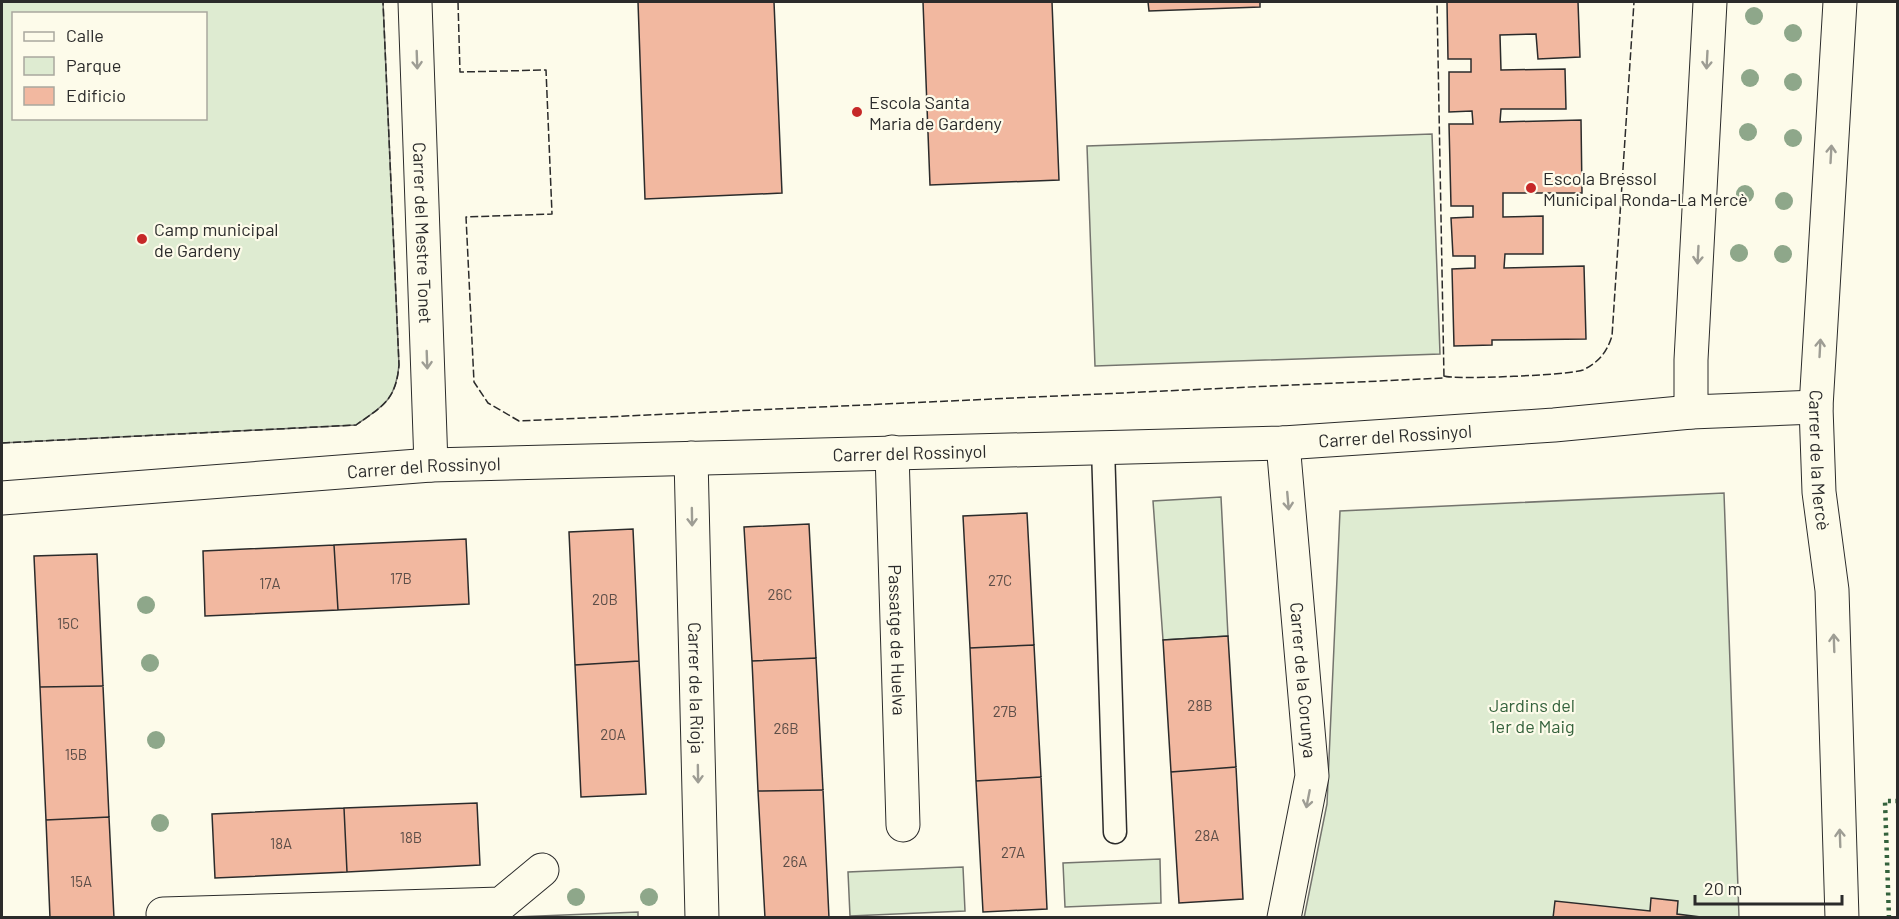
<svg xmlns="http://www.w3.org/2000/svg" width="1899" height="919" font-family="Barlow,sans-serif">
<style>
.green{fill:#deebd1;stroke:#74746e;stroke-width:1.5;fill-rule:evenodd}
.building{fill:#f2b8a0;stroke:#2b2b2b;stroke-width:1.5}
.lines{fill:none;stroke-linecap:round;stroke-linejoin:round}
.lane-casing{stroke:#2b2b2b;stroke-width:25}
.street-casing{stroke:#2b2b2b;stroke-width:35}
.lane{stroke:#fdfbea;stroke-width:22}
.street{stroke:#fdfbea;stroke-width:33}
.hedge{stroke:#34623c;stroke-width:4.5;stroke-dasharray:3 4.5;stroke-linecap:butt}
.fence{stroke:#2b2b2b;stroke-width:1.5;stroke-dasharray:8 3;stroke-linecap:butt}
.tree{fill:#8ea78a}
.oneway{stroke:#9e9d94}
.poi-dot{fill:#c62828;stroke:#fdfbea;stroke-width:2}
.labels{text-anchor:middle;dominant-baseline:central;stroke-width:4.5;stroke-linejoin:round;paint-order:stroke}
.number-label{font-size:15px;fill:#5d4e48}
.poi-label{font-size:18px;fill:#2b2b2b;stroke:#fdfbea;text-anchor:start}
.street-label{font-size:18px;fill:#2b2b2b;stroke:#fdfbea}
.park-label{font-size:18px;fill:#34623c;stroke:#fdfbea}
</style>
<rect width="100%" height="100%" fill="#fdfbea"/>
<path class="green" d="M2,2H383L399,365C396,400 383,406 356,425L2,443ZM14,14H206V118H14Z
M1432,134L1440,354L1095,366L1087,146Z
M1724,493L1739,917L1304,918L1327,804L1340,511Z
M1221,497L1228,636L1163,640L1153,501Z
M1160,859L1161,903L1065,907L1063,863Z
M963,867L965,911L850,916L848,872Z
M638,912V918H491Z"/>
<path class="building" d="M638,2H774L782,193L645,199Z
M923,2H1052L1059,180L930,185Z
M1148,2H1260V7L1149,11Z
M1447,2H1578L1580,57L1538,59L1536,34L1500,35L1501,70L1565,69L1566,109H1501L1500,122L1581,120L1582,193H1503V217L1543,216V254H1505L1504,268L1584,266L1586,339L1492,340V345L1454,346L1452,269L1475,268V256H1453L1451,218L1473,217V206H1451L1449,124H1473L1472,111L1449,112V72H1471V59H1448Z
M1027,513L1034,645L970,648L963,516Z
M809,524L816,658L752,661L744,527Z
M633,529L639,661L575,665L569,532Z
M466,539L469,604L338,610L334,545Z
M334,545L338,610L205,616L203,551Z
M97,554L103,686L40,687L34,556Z
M1228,636L1236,767L1171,772L1163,640Z
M1034,645L1041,777L976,781L970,648Z
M816,658L823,790L758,791L752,661Z
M639,661L646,794L581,797L575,665Z
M103,686L109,817L46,820L40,687Z
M1236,767L1243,899L1179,903L1171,772Z
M1041,777L1047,909L983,912L976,781Z
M823,790L829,918H765L758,791Z
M477,803L480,865L347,872L344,808Z
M344,808L347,872L215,878L212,814Z
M109,817L114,918H50L46,820Z
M1651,898L1678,901L1677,914L1709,918H1553L1555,901L1650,911Z"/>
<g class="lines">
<g class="lane-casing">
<path id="lane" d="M1103,447L1115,832"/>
</g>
<g class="street-casing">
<g id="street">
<path id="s1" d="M415,2L431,465"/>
<path id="s2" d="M1840,2L1816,407L1819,492L1832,590L1842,918"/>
<path d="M1691,412V360L1710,2"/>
<path id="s3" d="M1283,443L1312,776L1284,918"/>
<path id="s4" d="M892,452L903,825"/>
<path id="s5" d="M691,458L702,918"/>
<path id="s6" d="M2,498L431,465L1283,443L1554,425L1691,412L1816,407"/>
<path d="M164,918L163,914L501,904L542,870"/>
</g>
</g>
<use href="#lane" class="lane"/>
<use href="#street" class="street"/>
<path class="hedge" d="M1889,918L1885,801H1898"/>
<path class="fence" d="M458,2L460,72L546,70L552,214L466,217L474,382L488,403L519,421L1444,378L1437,2
M1444,376C1452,380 1572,375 1583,370C1599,362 1607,352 1612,336L1634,2
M2,443L356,425C383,406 396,400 399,365L383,2"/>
</g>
<g class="tree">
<circle cx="1754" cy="16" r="9"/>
<circle cx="1793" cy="33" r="9"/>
<circle cx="1750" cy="78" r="9"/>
<circle cx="1793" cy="82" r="9"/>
<circle cx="1748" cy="132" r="9"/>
<circle cx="1793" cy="138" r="9"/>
<circle cx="1745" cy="194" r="9"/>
<circle cx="1784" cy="201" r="9"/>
<circle cx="1739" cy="253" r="9"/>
<circle cx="1783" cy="254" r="9"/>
<circle cx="146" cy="605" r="9"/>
<circle cx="150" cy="663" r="9"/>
<circle cx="156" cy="740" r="9"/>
<circle cx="160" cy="823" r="9"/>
<circle cx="576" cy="897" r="9"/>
<circle cx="649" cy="897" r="9"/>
</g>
<defs><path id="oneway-shaft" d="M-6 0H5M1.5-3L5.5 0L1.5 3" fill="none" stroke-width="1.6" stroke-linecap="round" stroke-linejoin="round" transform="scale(1.5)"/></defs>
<g class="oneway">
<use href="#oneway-shaft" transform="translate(417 60) rotate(88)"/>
<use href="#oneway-shaft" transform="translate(1707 60) rotate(93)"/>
<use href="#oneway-shaft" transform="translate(1831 154) rotate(-87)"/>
<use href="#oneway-shaft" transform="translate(1698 255) rotate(93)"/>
<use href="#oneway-shaft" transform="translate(1820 348) rotate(-87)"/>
<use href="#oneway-shaft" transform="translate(427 360) rotate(88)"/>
<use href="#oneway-shaft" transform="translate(1288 501) rotate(85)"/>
<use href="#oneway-shaft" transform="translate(692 517) rotate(89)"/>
<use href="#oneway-shaft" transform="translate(1834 643) rotate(-92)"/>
<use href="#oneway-shaft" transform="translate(698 774) rotate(89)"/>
<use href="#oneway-shaft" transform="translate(1308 799) rotate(101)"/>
<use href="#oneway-shaft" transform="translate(1840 838) rotate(-92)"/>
</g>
<g class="poi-dot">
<circle cx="857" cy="112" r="6"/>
<circle cx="1531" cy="188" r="6"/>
<circle cx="142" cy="239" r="6"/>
</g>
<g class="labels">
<g class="number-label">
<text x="401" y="578">17B</text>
<text x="1000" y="580">27C</text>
<text x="270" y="583">17A</text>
<text x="780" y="594">26C</text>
<text x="605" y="599">20B</text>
<text x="68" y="623">15C</text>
<text x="1200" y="705">28B</text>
<text x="1005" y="711">27B</text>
<text x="786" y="728">26B</text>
<text x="613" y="734">20A</text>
<text x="76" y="754">15B</text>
<text x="1207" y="835">28A</text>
<text x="411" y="837">18B</text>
<text x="281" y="843">18A</text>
<text x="1013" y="852">27A</text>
<text x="795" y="861">26A</text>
<text x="81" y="881">15A</text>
</g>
<g class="poi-label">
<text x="869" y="102">Escola Santa<tspan x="869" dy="21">Maria de Gardeny</tspan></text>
<text x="1543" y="178">Escola Bressol<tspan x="1543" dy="21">Municipal Ronda-La Mercè</tspan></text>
<text x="154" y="229">Camp municipal<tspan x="154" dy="21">de Gardeny</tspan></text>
</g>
<g class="street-label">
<text stroke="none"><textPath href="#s1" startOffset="231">Carrer del Mestre Tonet</textPath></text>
<text stroke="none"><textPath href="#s6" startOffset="1395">Carrer del Rossinyol</textPath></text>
<text stroke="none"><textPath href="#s6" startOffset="909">Carrer del Rossinyol</textPath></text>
<text stroke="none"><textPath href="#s2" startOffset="459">Carrer de la Mercè</textPath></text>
<text stroke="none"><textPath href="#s6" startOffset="423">Carrer del Rossinyol</textPath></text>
<text stroke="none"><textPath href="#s4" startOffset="188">Passatge de Huelva</textPath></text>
<text stroke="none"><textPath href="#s3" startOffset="238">Carrer de la Corunya</textPath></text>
<text stroke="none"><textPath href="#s5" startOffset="230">Carrer de la Rioja</textPath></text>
</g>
<g class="park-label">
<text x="1532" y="705">Jardins del<tspan x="1532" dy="21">1er de Maig</tspan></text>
</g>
</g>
<rect width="1899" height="919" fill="none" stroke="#2b2b2b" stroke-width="6"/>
<rect x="12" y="12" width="195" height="108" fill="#fdfbea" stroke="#a9a89e" stroke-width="1.5"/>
<rect x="24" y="32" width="30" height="9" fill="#fdfbea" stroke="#a9a89e" stroke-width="1.5"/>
<text x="66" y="42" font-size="18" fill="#2b2b2b">Calle</text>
<rect x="24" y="57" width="30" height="18" fill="#deebd1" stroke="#a9a89e" stroke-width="1.5"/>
<text x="66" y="72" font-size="18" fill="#2b2b2b">Parque</text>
<rect x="24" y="87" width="30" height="18" fill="#f2b8a0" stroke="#a9a89e" stroke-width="1.5"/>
<text x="66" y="102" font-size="18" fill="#2b2b2b">Edificio</text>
<path d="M1695 895v9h147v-9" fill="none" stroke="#2b2b2b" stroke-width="3"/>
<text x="1704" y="895" font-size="18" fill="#2b2b2b" stroke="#fdfbea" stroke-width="4.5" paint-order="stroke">20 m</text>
</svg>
